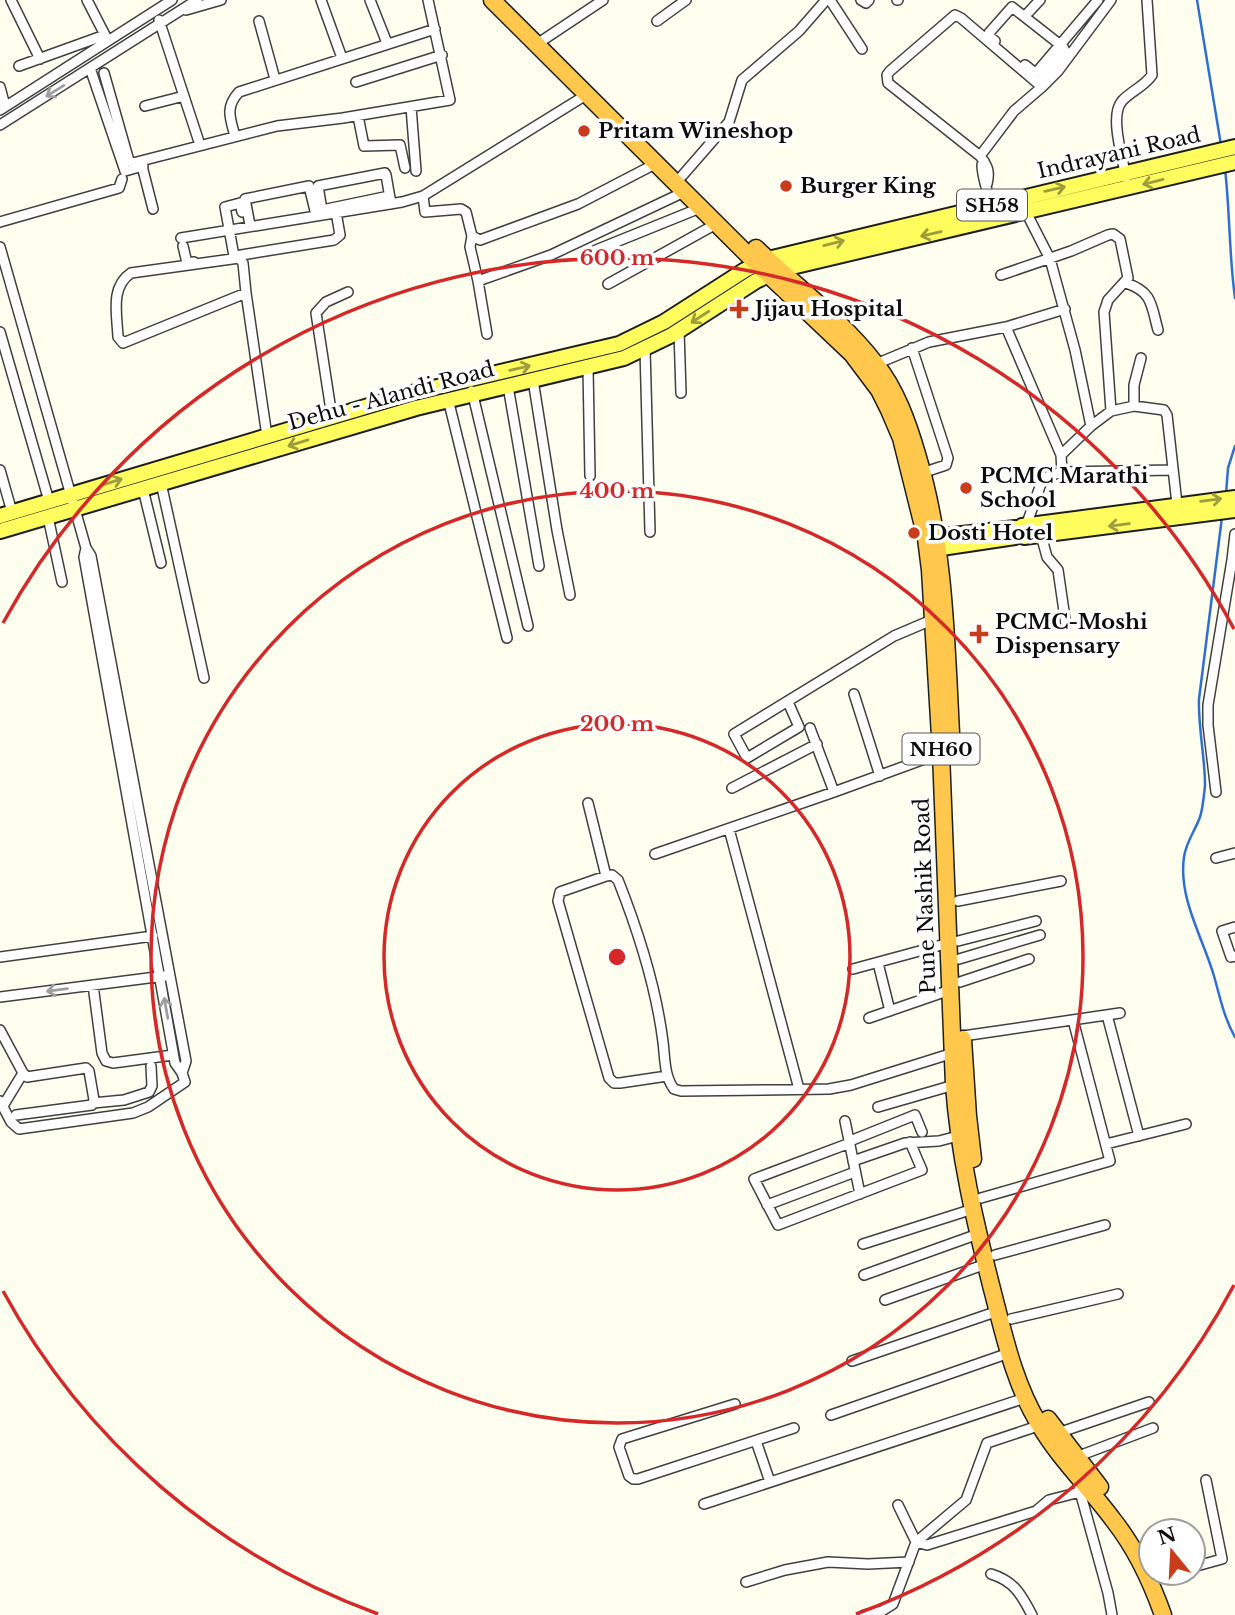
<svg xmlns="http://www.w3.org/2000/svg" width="1235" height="1615" font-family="'Libre Baskerville',serif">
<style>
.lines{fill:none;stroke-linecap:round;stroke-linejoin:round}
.stream{stroke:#306ed7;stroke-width:2.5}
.street-casing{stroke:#404040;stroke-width:12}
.primary-casing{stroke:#1e1e1e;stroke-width:18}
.highway-casing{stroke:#1e1e1e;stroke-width:19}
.street{stroke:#fff;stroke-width:9}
.primary{stroke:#fffd5e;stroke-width:14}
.highway{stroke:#ffc74c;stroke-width:16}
.oneway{stroke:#9e9e9e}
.oneway2{stroke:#9e9d3e}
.ring{fill:none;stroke:#d62828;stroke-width:3.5}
.poi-dot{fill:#c83b1b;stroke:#fff;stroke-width:2.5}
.labels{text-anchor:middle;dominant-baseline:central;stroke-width:7;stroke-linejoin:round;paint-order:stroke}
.shield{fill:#fff;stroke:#565656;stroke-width:2}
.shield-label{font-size:19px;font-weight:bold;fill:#0d0d0d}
.poi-label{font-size:21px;font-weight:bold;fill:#0d0d0d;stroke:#fff;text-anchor:start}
.street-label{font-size:21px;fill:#0d0d0d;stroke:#fff}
.centre{fill:#d62828;stroke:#fff;stroke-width:3.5}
.ring-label{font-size:21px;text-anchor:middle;font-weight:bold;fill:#d62828;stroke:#fff;stroke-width:7;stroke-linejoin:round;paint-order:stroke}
</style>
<rect width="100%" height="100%" fill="#feffee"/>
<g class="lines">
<path class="stream" d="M1197,0L1221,145
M1225,169C1230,212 1229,255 1235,298
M1226,494L1228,468L1235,446
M1222,517L1199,699C1198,728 1205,756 1205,785C1204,795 1203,808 1200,817C1195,831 1186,842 1184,857C1178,898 1203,938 1214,976C1220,997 1224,1018 1235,1037"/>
<g class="street-casing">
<path id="street" d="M11,0L40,59
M87,0L107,39
M321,0L342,58
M370,0L387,43
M830,0L862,49
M861,0L866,3L869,0
M897,0H898
M186,10L221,0
M1025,16L1040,0
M159,20L200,145
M259,21L275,79
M657,21L686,0
M543,40L603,0
M995,41L989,36V33L1012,7L1063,47L1065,51L1038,83
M1025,65L1034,72H1037L1098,0
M19,66L105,35
M90,68L125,171L143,166
M104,73L129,161L133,163L277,126L343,118L450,100L428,0
M356,82L442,55
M0,87L5,106
M145,106L184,96
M411,107L416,171
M0,110L172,0
M358,116L364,146L400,145L405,168
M0,125L197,0
M235,136C230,118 225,107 239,92L435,29
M980,156L888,83L887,75L890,71L955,15L961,18L1042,87
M984,161L982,165C982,179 989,194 992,209
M142,166L153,209
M682,176L729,122L742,80L799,31L826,0
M1126,178C1123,158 1109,116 1122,101C1131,91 1145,86 1152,75L1147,0
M987,184C990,172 988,166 980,156L1014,111L1042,87L1058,71L1111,0
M389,196L322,210L318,186L385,173L386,175L391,204
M423,196L425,212L461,209L466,212L472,236L480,240L578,204L655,164
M1026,212L1050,259L1075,350L1091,426L1061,455
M0,222L119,188L122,179
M250,225L245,199L309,186L316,215
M472,236L470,247L478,281L551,255L684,192
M181,238L402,202L423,196L586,95
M183,246L187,263L194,262
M0,247L86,548L91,556L186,1061L182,1073
M596,250L700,208
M234,256L225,207L240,203L242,212
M235,256L334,240L340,235L336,212
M1001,275L1071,251L1108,235L1113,234L1120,239L1128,278L1108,300L1104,312L1111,411
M478,281L487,334
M1126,283C1153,292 1151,305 1158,330
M608,284L716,224
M246,293L243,263L239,258L131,273C110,287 117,314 118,337L123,343L246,293L267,436
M1006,327L1065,309
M679,331L681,393
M0,332L49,501
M912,348L948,458L946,465L922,473
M645,349L650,532
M876,364L929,342L1006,327L1061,455L1062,472L1043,478L1026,526
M588,368L590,476
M533,380L557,530L570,595
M508,386L539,566
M472,391L528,626
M448,399L507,638
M1134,406L1164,410L1167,415L1177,504
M332,417L316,313L326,302L348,292
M1091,426L1111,411L1134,406V385L1141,358
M0,470L12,512
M1062,472L1173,470
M161,483L204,678
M143,489L161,563
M48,517L62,582
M1041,535L1047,557L1058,570L1066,625
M1232,560L1235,534
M854,694L880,776
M788,702L799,727L747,758L734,734L894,636L934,619
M810,728L834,792
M732,788L817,744
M1216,792L1208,725V705L1232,560L1235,561
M588,803L606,876
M729,829L799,1089
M655,854L834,792L941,753
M1216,858L1235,853
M958,901L1061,881
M1235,927L1222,931L1231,957L1235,956
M958,941L1036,921
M0,957L153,936
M959,959L1040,935
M878,963L890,1011
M853,969L949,943
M960,982L1029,959
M93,985L102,1053L106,1061L113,1063L173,1055
M0,997L164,976
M1107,1015L1139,1136
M869,1018L950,990
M0,1030L23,1073L27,1077L86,1068L89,1071L94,1100L92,1105L16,1115
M963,1036L1120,1013
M667,1076L620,1083H614L609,1078L558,901L560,892L606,876L612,875L618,880C639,933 656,986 663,1042C665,1057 664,1076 674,1089L681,1091L829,1089L851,1085L953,1053
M0,1101L11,1122L19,1129L133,1113L148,1107L185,1082L182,1073L175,1063L84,557L86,548
M93,1103L124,1100L149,1092L152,1086L151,1066
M3,1106L23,1073
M878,1107L954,1085
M845,1121L860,1194
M850,1141L915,1115L922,1132
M850,1143L754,1179L778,1225L922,1170L910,1142
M1106,1144L1186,1124
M853,1161L905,1143L939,1141L958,1136
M981,1198L1110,1161L1073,1020
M767,1205L855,1172
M863,1244L973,1209
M995,1255L1105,1225
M864,1275L978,1234
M885,1300L986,1264
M1011,1319L1118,1294
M852,1361L998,1311
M735,1404L622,1439L619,1447L629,1476L633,1479H638L794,1428
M831,1415L1009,1353
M1058,1433L1149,1402
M756,1441L770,1482
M1076,1457L1153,1428
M1079,1488L1108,1593L1112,1615
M704,1504L1025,1398
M898,1505L916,1542L927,1545L1036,1511L1049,1500L1080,1492
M1193,1567L1222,1559L1206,1480
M991,1574C1014,1581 1021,1594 1032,1615
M1159,1575L1169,1573
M746,1582L785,1570L828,1562L868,1564L909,1562
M864,1615L882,1611L893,1604L916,1542L966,1500L987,1443L1041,1425"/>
</g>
<g class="primary-casing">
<path id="primary" d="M0,516L412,393L619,344L664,322L745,270L768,259L1235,147
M1022,526L1235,498
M0,531L416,408L624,358L672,335L756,281L779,270L1235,162
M1024,537L1235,510
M926,538L1015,528
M928,550L1015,537"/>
</g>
<g class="highway-casing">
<path id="highway" d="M492,0L756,263L852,354L879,390L889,410L901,438L926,538L930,570L941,753L954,1085C959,1155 975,1222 992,1289C1004,1335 1014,1383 1039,1424C1060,1460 1090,1488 1114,1521C1136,1549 1151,1581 1163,1615
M756,248C795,286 842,320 875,363C896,389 908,423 917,454C945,547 946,637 951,733
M963,1039L968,1116L973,1159
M1048,1419L1100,1487"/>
</g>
<use href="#street" class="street"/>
<use href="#primary" class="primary"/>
<use href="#highway" class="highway"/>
</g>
<defs><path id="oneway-shaft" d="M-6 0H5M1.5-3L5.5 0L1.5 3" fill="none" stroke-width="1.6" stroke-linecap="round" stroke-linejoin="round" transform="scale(1.75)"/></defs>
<g class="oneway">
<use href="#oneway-shaft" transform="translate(55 91) rotate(148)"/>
<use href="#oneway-shaft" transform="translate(57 990) rotate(173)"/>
<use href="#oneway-shaft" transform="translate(166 1008) rotate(-100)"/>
</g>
<g class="oneway2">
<use href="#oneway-shaft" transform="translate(1153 182) rotate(166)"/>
<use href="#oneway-shaft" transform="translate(1055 189) rotate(-13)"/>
<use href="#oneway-shaft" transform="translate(931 234) rotate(167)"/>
<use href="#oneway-shaft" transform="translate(834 243) rotate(-14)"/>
<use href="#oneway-shaft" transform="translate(700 317) rotate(147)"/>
<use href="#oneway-shaft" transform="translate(520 368) rotate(-13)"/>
<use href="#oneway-shaft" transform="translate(298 443) rotate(163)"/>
<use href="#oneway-shaft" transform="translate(112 482) rotate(-17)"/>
<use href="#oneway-shaft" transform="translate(1211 500) rotate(-7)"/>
<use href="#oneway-shaft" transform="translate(1119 525) rotate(173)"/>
</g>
<g class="ring">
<circle cx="617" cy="957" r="233"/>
<circle cx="617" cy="957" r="466"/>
<path d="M1234 1285A699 699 0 0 1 856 1614M378 1614A699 699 0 0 1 3 1291M3 623A699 699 0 0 1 1234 629"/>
</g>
<g class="poi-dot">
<circle cx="584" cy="131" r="7"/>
<circle cx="786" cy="186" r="7"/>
<path d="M735.5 298.5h7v7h7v7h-7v7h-7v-7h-7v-7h7z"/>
<circle cx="966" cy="488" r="7"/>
<circle cx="914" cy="533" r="7"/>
<path d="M975.5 623.5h7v7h7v7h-7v7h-7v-7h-7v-7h7z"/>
</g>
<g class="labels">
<g class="shield">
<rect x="957" y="189.5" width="70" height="31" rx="5"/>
<rect x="902.5" y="733.5" width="77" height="31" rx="5"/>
</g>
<g class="shield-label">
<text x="992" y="205">SH58</text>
<text x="941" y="749">NH60</text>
</g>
<g class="poi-label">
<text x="598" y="131">Pritam Wineshop</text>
<text x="800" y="186">Burger King</text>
<text x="755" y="309">Jijau Hospital</text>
<text x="980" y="476">PCMC Marathi<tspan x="980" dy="24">School</tspan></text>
<text x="928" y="533">Dosti Hotel</text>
<text x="995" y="622">PCMC-Moshi<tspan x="995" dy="24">Dispensary</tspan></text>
</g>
<g class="street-label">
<text transform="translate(1119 153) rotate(-13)">Indrayani Road</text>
<text transform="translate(391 396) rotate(-15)">Dehu - Alandi Road</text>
<text transform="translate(925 896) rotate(-92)">Pune Nashik Road</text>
</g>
</g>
<circle cx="617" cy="957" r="10" class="centre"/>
<g class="ring-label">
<text x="617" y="265">600 m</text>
<text x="617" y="498">400 m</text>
<text x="617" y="731">200 m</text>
</g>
<g transform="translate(1172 1552) rotate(342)"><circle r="33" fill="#ffffff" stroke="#9e9e9e" stroke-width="2"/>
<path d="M0-5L12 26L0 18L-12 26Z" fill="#c83b1b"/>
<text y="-10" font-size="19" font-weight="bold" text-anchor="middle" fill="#0d0d0d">N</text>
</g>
</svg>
